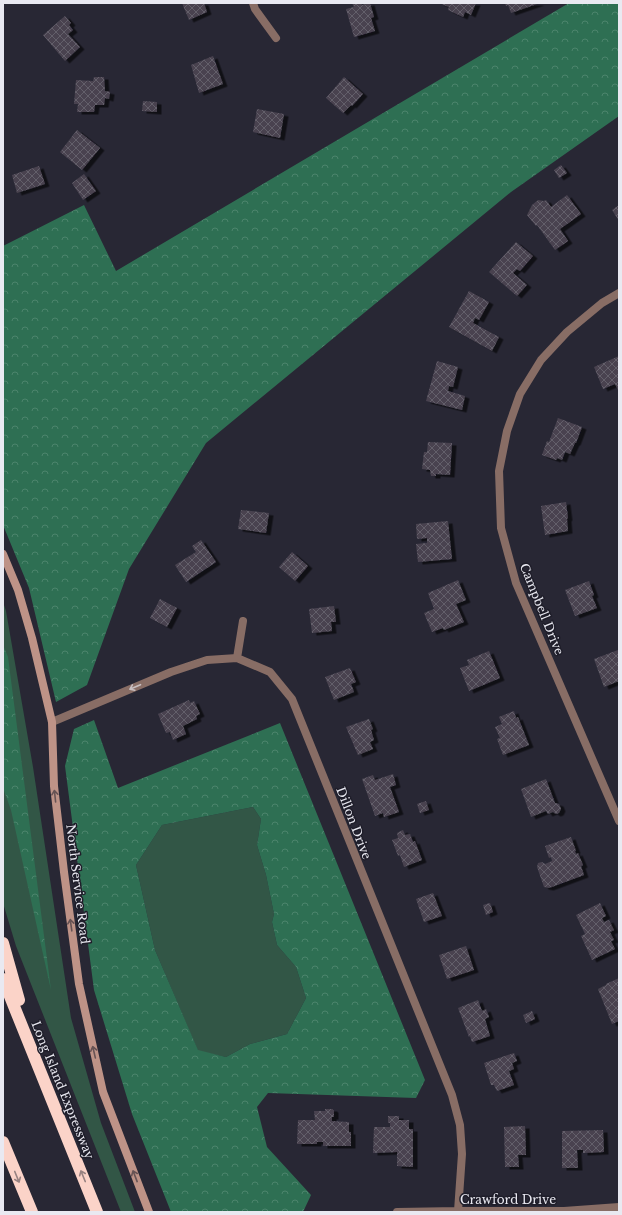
<svg xmlns="http://www.w3.org/2000/svg" width="622" height="1215" font-family="'Libre Baskerville',serif">
<style>
.grass{fill:#325646}
.forest{fill:url(#forest-crowns);fill-rule:evenodd}
.building{fill:url(#building-cross-hatch);filter:url(#shadow)}
.lines{fill:none;stroke-linecap:round;stroke-linejoin:round}
.minor{stroke:#886d65;stroke-width:8}
.secondary{stroke:#be9387;stroke-width:8}
.motorway{stroke:#fbd3c8;stroke-width:12}
.oneway{stroke:#c7bec0}
.oneway2{stroke:#675354}
.oneway3{stroke:#988281}
.labels{text-anchor:middle;dominant-baseline:central;stroke-width:3;stroke-linejoin:round;paint-order:stroke}
.street-label{font-size:12px;fill:#e9e9f1;stroke:#1f1e2a}
</style>
<defs>
<pattern id="forest-crowns" width="20" height="18" patternUnits="userSpaceOnUse"><rect width="20" height="18" fill="#2e6f53"/><path d="M2 6a3 3 0 1 1 6 0M12 15a3 3 0 1 1 6 0" fill="none" stroke="#4c846c"/></pattern>
<pattern id="building-cross-hatch" width="8" height="8" patternUnits="userSpaceOnUse"><rect width="8" height="8" fill="#494350"/><path d="M0 0l8 8M0 8l8-8" fill="none" stroke="#635e6a"/></pattern>
<filter id="shadow"><feDropShadow dx="4.5" dy="2.5" stdDeviation="0" flood-color="#0009"/></filter>
</defs>
<rect width="100%" height="100%" fill="#282734"/>
<path class="grass" d="M3,602L6,611L33,767L71,1018L101,1123L135,1212H121L16,946L3,903Z
M253,807L261,819L257,845L266,875L274,914L272,922L277,945L296,967L306,998L287,1034L250,1044L226,1057L198,1051L155,950L136,865L162,825Z"/>
<path class="forest" d="M569,3H619V116L511,192L206,443L129,569L87,685L56,702L29,588L3,525V246L84,205L116,271Z
M3,645L8,657L51,990L11,810L3,788Z
M94,720L118,788L280,723L425,1080L416,1098L268,1093L257,1107L267,1147L311,1195L303,1212H171L132,1114L94,990L65,766L74,729ZM253,807L261,819L257,845L266,875L274,914L272,922L277,945L296,967L306,998L287,1034L250,1044L226,1057L198,1050L155,950L136,865L162,825Z"/>
<path class="building" d="M182,3H204L207,12L189,20Z
M352,3H361L362,5L370,3L374,17L371,18L375,31L354,37L346,9L354,7Z
M439,3H476L471,15L465,12L463,17L448,10L449,7Z
M505,3H540L511,13L508,5L506,6Z
M65,16L71,23L69,25L73,30L68,34L80,47L65,61L43,35Z
M213,56L223,84L199,93L191,65Z
M94,77H104L105,91L110,92L109,99L105,98L104,105H95L94,112H77L78,104H74L76,80L93,81Z
M344,77L363,94L352,106L351,105L343,113L326,98Z
M143,101L157,102V112L142,111Z
M257,109L284,114L280,138L253,132Z
M77,130L100,148L82,170L60,152Z
M561,165L567,173L559,178L554,170Z
M39,166L45,184L17,193L12,175Z
M84,174L96,191L83,200L72,183Z
M567,195L581,214L560,229L568,241L555,250L537,225L536,226L527,215L532,205L538,200L544,201L546,200L551,207Z
M619,205V221L612,210Z
M516,242L533,256L520,271L517,269L513,273L527,285L517,296L489,272Z
M469,291L489,302L479,320L475,318L473,323L499,337L492,351L449,327Z
M619,356V392L615,384L603,389L594,367Z
M437,361L458,367L453,387L449,386L448,391L465,396L462,410L426,401Z
M558,418L582,427L576,443H575L570,454L565,452L562,460L557,458L556,460L542,455L547,441L549,442Z
M428,442L452,443L450,475L436,474V476H431L430,470L422,469L424,452H427Z
M566,502L568,518L567,519L568,531L545,535L541,506Z
M241,510L269,513L266,533L238,529Z
M448,521L452,559L418,562L416,544L427,543V538L417,539L416,524Z
M201,540L216,562L186,582L175,565L196,552L192,546Z
M292,552L308,566L295,581L279,567Z
M458,580L466,600L456,604L464,622L444,630L443,628L432,632L424,613L434,609L428,593Z
M589,581L594,595L592,596L597,608L575,616L565,590Z
M160,599L177,608L167,627L150,618Z
M334,606L336,622H331L332,631L312,633L309,609Z
M618,650L619,681L604,687L594,659Z
M489,651L500,678L469,691L460,668L469,665L467,660Z
M350,668L356,682L351,684L354,692L334,700L325,677Z
M189,700L190,703L194,701L200,714L196,716L197,719L183,726L186,734L173,740L170,732L166,733L158,714Z
M514,711L516,718L518,717L529,745L503,755L497,739L500,738L495,727L502,724L499,717Z
M369,719L373,729L371,730L374,740L370,742L373,749L358,755L346,727Z
M393,774L396,785L390,787L399,812L384,817L383,813L375,816L362,779L373,775L375,780Z
M546,779L555,803L559,804L561,809L559,813L556,814L553,812L548,814L546,811L531,817L521,789Z
M426,801L429,810L420,813L417,804Z
M403,830L405,835L410,834L413,842L415,841L422,860L404,867L400,855L398,856L392,840L398,838L397,833Z
M571,837L576,851H575L576,854L578,853L583,865L581,866L584,875L549,888L544,887L537,867L538,863L542,862L545,864L552,861L551,857L549,858L545,846Z
M433,893L442,916L424,922L416,899Z
M490,903L493,912L486,915L483,905Z
M600,903L606,916L602,918L604,922L609,920L614,930L610,932L614,940L611,941L615,949L592,960L581,936L585,934L576,915Z
M466,946L474,970L447,979L439,955Z
M619,978V1021L612,1024L598,989L606,985V984Z
M478,1000L482,1011L486,1009L489,1017L485,1019L490,1036L472,1042L470,1036L469,1037L458,1008Z
M532,1011L535,1019L526,1023L523,1015Z
M514,1053L517,1061L512,1063L514,1069L509,1071L514,1085L497,1091L494,1085H491L484,1063Z
M325,1109H333V1110H334V1117H332V1121L349,1122V1132H351V1146H323V1142H317V1144H297L298,1120H315L314,1111H325Z
M388,1116H399V1120H409V1129H413V1167L397,1166V1152L373,1153L374,1127H390V1123H388Z
M525,1126L526,1155H518L519,1167H505L504,1127Z
M603,1130L604,1152L583,1153V1150H577L578,1168H562V1131Z"/>
<g class="lines">
<path class="minor" d="M253,3L255,9L276,38
M619,293L602,303L567,332L541,360L520,394L507,431L499,471L501,528L516,583L619,821
M237,658L243,621
M52,722L171,672L207,660L237,658L270,672L292,699L452,1095L460,1125L462,1154L458,1211
M397,1212L458,1211H564L619,1207"/>
<path class="secondary" d="M3,554L18,590L32,638L52,722L54,786L64,872L79,984L103,1092L149,1212"/>
<path class="motorway" d="M3,943L19,1000
M3,979L97,1212
M3,1142L32,1212"/>
</g>
<defs><path id="oneway-shaft" d="M-6 0H5M1.5-3L5.5 0L1.5 3" fill="none" stroke-width="1.6" stroke-linecap="round" stroke-linejoin="round"/></defs>
<use class="oneway" href="#oneway-shaft" transform="translate(135 687) rotate(157)"/>
<g class="oneway2">
<use href="#oneway-shaft" transform="translate(55 796) rotate(-96)"/>
<use href="#oneway-shaft" transform="translate(71 925) rotate(-98)"/>
<use href="#oneway-shaft" transform="translate(94 1052) rotate(-103)"/>
<use href="#oneway-shaft" transform="translate(135 1176) rotate(-111)"/>
</g>
<g class="oneway3">
<use href="#oneway-shaft" transform="translate(83 1176) rotate(-112)"/>
<use href="#oneway-shaft" transform="translate(17 1177) rotate(68)"/>
</g>
<g class="labels">
<g class="street-label">
<text transform="translate(542 609) rotate(68)">Campbell Drive</text>
<text transform="translate(354 823) rotate(69)">Dillon Drive</text>
<text transform="translate(78 884) rotate(83)">North Service Road</text>
<text transform="translate(63 1090) rotate(68)">Long Island Expressway</text>
<text x="508" y="1199">Crawford Drive</text>
</g>
</g>
<rect width="622" height="1215" fill="none" stroke="#e9e9f1" stroke-width="8"/>
</svg>
